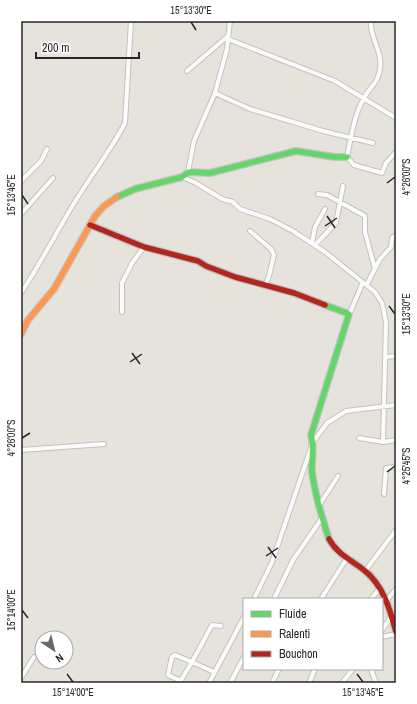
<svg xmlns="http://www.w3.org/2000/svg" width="417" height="704" font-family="'Archivo Narrow',sans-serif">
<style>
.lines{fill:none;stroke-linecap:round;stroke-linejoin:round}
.street-casing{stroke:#c3c2c2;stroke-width:6}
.fast-casing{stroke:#c3c2c2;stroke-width:8}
.slow-casing{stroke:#c3c2c2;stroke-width:8}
.jam-casing{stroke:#c3c2c2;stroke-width:8}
.street{stroke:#fbfbfa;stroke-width:4}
.fast{stroke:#63d668;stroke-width:5.5}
.slow{stroke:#ff974d;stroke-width:5.5}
.jam{stroke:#b3261e;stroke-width:5.5}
.ticks{fill:none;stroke:#272727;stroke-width:1.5}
.neatline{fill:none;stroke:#272727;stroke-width:1.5}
.ticks-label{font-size:10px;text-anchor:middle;fill:#272727}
</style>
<rect width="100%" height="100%" fill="#e6e3dc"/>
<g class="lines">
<g class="street-casing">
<path id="street" d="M230,21L227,49L215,93L250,109L323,131L373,143
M371,21C369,37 383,51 380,69C378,84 370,86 364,98C354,115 351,138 347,157L354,165L382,173L386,163L396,152
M228,39L335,81L396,118
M187,71L228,36
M188,172L194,141L215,93
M182,177L196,183L222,199L233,202L240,209L270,219L293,231L325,252L375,292L382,303L386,322L383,442
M21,181L41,161L47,149
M318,194L327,195L365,216V232L375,269
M21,214L53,178
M250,231L271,249L274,255L269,276L265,286
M312,243L315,227L325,209
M315,245L336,223L343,186
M367,284L380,259L391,247L392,238L396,235
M21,293C41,263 57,231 76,200C92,174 111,150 125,123L131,21
M122,312V283L132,263L144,247
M349,315L363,282
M386,357L396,356
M359,438L383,442L396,440
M21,450L104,444
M384,494L386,468L396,467
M320,504L338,476
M365,571L396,530
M254,599L272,562L313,442L327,423L346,411L396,405
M274,599L293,560L322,518
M321,599L347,558
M371,599L380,588
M387,600L396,589
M382,630L392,616
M382,637L396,634
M371,669L376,683
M21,678L34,657
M181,681L168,675L172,657L175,655L192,662L212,625L221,626
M180,682L192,662L214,672
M209,683L244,617
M230,683L244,657
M272,683L279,669
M309,683L315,669
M342,683L353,669"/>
</g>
<g class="fast-casing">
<path id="fast" d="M117,197L135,189L182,177L189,172L210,173L296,151L334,157H347
M325,305L349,314L311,435C315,447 311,460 312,472C315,495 322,518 329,539"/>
</g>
<g class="slow-casing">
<path id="slow" d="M21,334L28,320L54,289L95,216L104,206L117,197"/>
</g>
<g class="jam-casing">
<path id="jam" d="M90,225L144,247L198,261L206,266L235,277L294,293L325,305
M329,539C337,554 351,560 364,570C383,585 390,609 396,632"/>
</g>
<use href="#street" class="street"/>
<use href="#fast" class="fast"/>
<use href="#slow" class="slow"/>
<use href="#jam" class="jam"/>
</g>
<path class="ticks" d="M191,22L196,30M387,183L395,177M22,195L28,204M327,216L335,228M325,226L337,218M389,306L395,314M132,353L140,364M130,362L142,354M22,438L30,433M387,472L395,466M268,547L276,558M266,556L278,548M22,610L28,618M67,674L73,682M357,674L363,682"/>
<rect width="417" height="704" fill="none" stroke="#ffffff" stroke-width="44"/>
<rect x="243" y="598" width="140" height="72" fill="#ffffff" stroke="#a9a9a9"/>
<rect x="251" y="611" width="20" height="6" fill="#63d668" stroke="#a9a9a9"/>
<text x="279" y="618" font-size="12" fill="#272727">Fluide</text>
<rect x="251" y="631" width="20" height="6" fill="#ff974d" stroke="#a9a9a9"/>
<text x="279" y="638" font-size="12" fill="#272727">Ralenti</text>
<rect x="251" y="651" width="20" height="6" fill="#b3261e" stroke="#a9a9a9"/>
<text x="279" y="658" font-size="12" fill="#272727">Bouchon</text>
<g transform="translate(54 650) rotate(145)"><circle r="19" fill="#ffffff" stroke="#a9a9a9"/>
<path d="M0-3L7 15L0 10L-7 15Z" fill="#6a6966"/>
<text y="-6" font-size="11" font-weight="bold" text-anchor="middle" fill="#272727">N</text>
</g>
<path d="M36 52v6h103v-6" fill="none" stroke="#272727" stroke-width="2"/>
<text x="42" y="52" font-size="12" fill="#272727" stroke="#ffffff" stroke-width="3" paint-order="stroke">200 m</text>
<rect x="22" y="22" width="373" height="660" class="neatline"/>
<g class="ticks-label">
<text x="191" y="14">15°13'30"E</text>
<text transform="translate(406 177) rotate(-90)" y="4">4°26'00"S</text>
<text transform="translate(11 195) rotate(-90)" y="4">15°13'45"E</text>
<text transform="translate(406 314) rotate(-90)" y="4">15°13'30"E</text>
<text transform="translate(11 438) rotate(-90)" y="4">4°26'00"S</text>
<text transform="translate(406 466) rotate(-90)" y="4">4°25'45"S</text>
<text transform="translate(11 610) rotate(-90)" y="4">15°14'00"E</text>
<text x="73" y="696">15°14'00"E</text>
<text x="363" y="696">15°13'45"E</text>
</g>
</svg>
